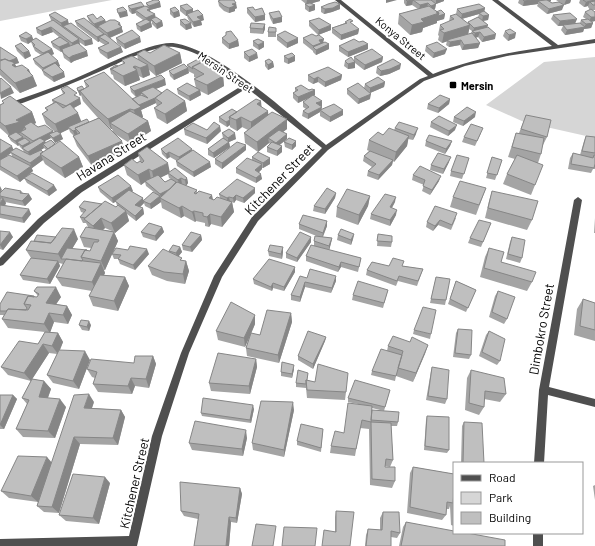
<svg xmlns="http://www.w3.org/2000/svg" width="595" height="546" font-family="Barlow,sans-serif">
<style>
.green{fill:#d6d6d6}
.lines{fill:none;stroke-linecap:round;stroke-linejoin:round}
.street{fill:#4f4f4f;fill-rule:evenodd}
.wall{fill:#a4a4a4;fill-rule:evenodd}
.shaded-wall{fill:#868686}
.building{fill:#bfbfbf;stroke:#868686}
.poi-dot{fill:#000;stroke:#fff;stroke-width:1.5}
.labels{text-anchor:middle;dominant-baseline:central;stroke-width:4;stroke-linejoin:round;paint-order:stroke}
.far-street-label{font-size:11px;fill:#000;stroke:#fff}
.far-poi-label{font-size:11px;font-weight:bold;fill:#000;stroke:#fff;text-anchor:start}
.street-label{font-size:13px;fill:#000;stroke:#fff}
</style>
<rect width="100%" height="100%" fill="#fff"/>
<path class="green" d="M0,0H112L0,21Z
M595,57V138L524,122L486,105L544,62Z"/>
<g class="lines">
<path class="street" d="M335,0H341L433,74C473,59 510,52 552,46L492,0H498L558,45L595,39V43L507,56L465,66L424,81L328,150L258,221L222,277L189,353L162,436L137,546H0V539L129,536L152,436L181,353L214,276L252,217L322,148L247,88L82,192L44,223L3,265L0,266V258L38,219L76,188L243,85C223,70 200,51 174,47C154,44 114,66 94,74C64,87 32,101 0,110V106C25,97 50,89 74,79C97,69 151,41 173,43C217,48 291,116 326,145L420,79L428,76Z
M578,197L582,200L549,387L595,399V407L548,395L544,463H534L539,390L574,200Z
M533,533H543V546H533Z"/>
</g>
<path class="wall" d="M301,0H320V1L312,3L315,5V10L309,12L305,9V4H306Z
M404,0H444V1L436,4L435,9H433L436,12L445,14L444,19L437,21V23L423,28L422,32L410,35L398,24L399,14L418,9L412,5L406,6L404,3Z
M519,0H551V1H550L552,3L559,2L556,0H571L570,3L564,5L559,2L562,10L547,14L537,6L538,4L523,6L518,3Z
M580,0H595V10H592L595,12V21L592,22L593,23L591,28L584,29L583,32L565,35L561,30L563,26H558L551,19L553,15L576,24L580,23L581,20L586,19L583,17L585,12L590,10L588,7V6L584,7L579,3Z
M218,1L237,8L235,9V11L229,13L224,11L219,6Z
M146,3L161,7L150,10V12L155,17L162,21L163,26L157,29L152,24V21L150,22H151L152,27L141,32L137,29L136,24L143,20L136,15V13L132,14L129,11L128,6L144,7H147Z
M180,6L193,9V12L204,20L201,21L202,25L194,27L188,19L187,16H186L180,11Z
M321,7L340,9L332,12L324,14L321,12Z
M247,8L255,10L265,15V20L255,22L247,13Z
M485,8L484,11L489,15L488,20L483,21L488,25L487,27L495,39L482,42L478,37L476,38L480,43L478,48L462,50L460,45L449,47L446,45L447,41L442,43L438,40L439,36L438,35L440,25L449,22L450,16L457,15L456,14L457,9ZM479,14L478,17L468,22L467,23L462,19ZM469,29L472,31L471,33L468,34Z
M170,9L179,11L180,16L174,18L170,14Z
M269,13L282,17V22L273,24L270,18Z
M49,15L69,23L93,44L85,46L79,42L80,45L88,56L74,61L71,63L64,58L62,51L61,52L53,47L51,42L59,37L53,32L42,36L37,33L36,28L53,21L51,20Z
M87,16L97,19L105,20L106,22L121,26L123,32L110,38L123,52L108,59L100,53L98,48L105,45L100,42V41L98,42L77,26L75,21L91,23L89,21Z
M180,20L192,28L186,30L180,25Z
M309,21L331,30L318,35L309,26Z
M345,22L359,29L358,34L341,40L332,33V28L345,23Z
M265,24V29L263,34L250,33V28Z
M276,28V37H268V32Z
M505,31L515,38L508,41L503,36Z
M226,35L238,40L239,46L229,49L222,43V38Z
M277,35L298,43L287,48L277,40Z
M19,36L33,40L52,49L54,54L51,55L60,66L59,67L65,77L54,82L44,75L42,70L35,64L33,59L41,55L35,51L31,42L28,44L21,41Z
M116,38L141,42L125,49L117,43Z
M303,38L323,42L329,44V49L316,55L313,52V51L303,43Z
M253,41L264,47L259,50L253,46Z
M368,44V49L348,57L339,51V46Z
M15,46L29,51L31,56L25,59L17,51Z
M426,46L445,54L433,58L425,51Z
M0,47L17,58L19,63L15,64L16,66L29,70L37,86L20,93L0,75Z
M244,52L258,58L249,62L244,58Z
M180,53L182,63L156,76L149,70L150,75L143,78L139,76L140,80L125,86L114,79L113,75L111,74L110,69L118,66L123,64L122,60H138L137,54Z
M284,56L295,61L288,64L284,62Z
M354,57H383L382,62L364,70L355,63V68L348,69L344,66L345,61H354Z
M265,61L273,62L274,67L268,70L265,66Z
M187,65L223,76L224,86L208,95L200,91L201,95L190,101L178,94L177,89L196,88L194,79L196,78L194,77V74L188,71L189,73L174,80L170,76L169,71L188,68Z
M377,67L400,69L389,74L380,76L376,73Z
M308,75H342L341,80L325,87L318,82L313,84L308,81Z
M84,81L132,99L142,95V94L136,97L131,92L130,87L166,85L155,89L162,93L185,101L187,111L167,124L157,118L154,108L157,107L156,103L141,110L143,117L142,118L148,121L151,131L131,144L115,134L125,151L92,166L77,146L73,136H74L70,132L69,129L60,133L63,139L55,143L51,138L45,141L46,143L55,144L79,157L83,167L65,178L45,164L43,160L32,168H31L33,171L20,182L0,170V139L13,149L24,152L23,150L20,147L19,145L18,146L11,141L8,136H9L0,128V105L3,103L2,101L32,112L36,123L34,124L38,127L53,131V132H55L46,124L42,114L47,111L45,108L53,103L52,100L63,94L61,89L78,97L81,104L74,108L81,122H89L98,118L83,101L81,95L80,96L77,88L84,89L86,87ZM103,122L111,129H112L113,132ZM44,148L46,150L43,152L41,150ZM11,153L12,156H6Z
M385,82L384,87L370,93V99L358,104L347,94V89L364,88L365,84Z
M295,88L315,90V95L314,96L322,106H321L322,107L321,110L343,115L330,122L320,116V112L308,119L302,116L303,111L306,109L303,107V102L309,98L298,103L293,98V93L295,92Z
M450,99L449,104L438,113L427,109L428,104Z
M261,101V106L269,115L287,129L283,132L287,134V139L279,145L282,146V152L277,156L267,152V147L270,144L269,143L258,152L245,143L244,133L248,130L242,127L237,131L230,127V125L227,127L219,122V117L237,112Z
M526,115L547,137L542,147L541,154L538,163L535,185L531,195L503,184L507,174L515,159L508,157L516,133H519Z
M454,117H475L463,126L453,122Z
M431,122L455,130L448,136L430,127Z
M395,128L416,134L413,140L408,139L407,146L394,162L393,161L392,165L378,180L367,176L368,171L372,167L363,161L364,156L369,151L367,150L369,140L394,130Z
M184,129L207,130L221,131L207,144L185,135Z
M222,133L236,139L229,142L230,147L214,158L208,155V149L223,138Z
M481,133L475,146L462,142L464,137Z
M586,136L595,137V169H593L591,173L568,169L570,158L573,153L580,155L584,141Z
M426,141H452L450,146L445,154L425,146Z
M284,142L296,146L292,150L285,147Z
M161,149L192,151L211,167L194,177L177,166L176,161H177L170,157L167,159L162,154Z
M246,150L222,169L215,164V159Z
M138,153L170,172L187,178L188,183L186,186L197,190V192L214,200L220,198L219,194L255,193L244,203L236,200L234,203L232,202L234,212L222,227L211,224L209,227L205,226V223L196,221L195,222L184,216L181,218L162,208L161,202L151,209L145,206L144,203L140,207L143,208L144,214L136,221L127,214L129,221L115,233L114,232L118,241L113,253L149,254L135,270L120,264L118,259H114L112,254L105,270H104L105,273L104,275L125,277L129,286L118,311L93,306L89,296L92,291L62,286L56,277L63,264L59,263L60,266L50,284L23,280L20,275L31,258L26,250L34,241L78,239L72,249L90,251L91,248L84,247L80,237L88,227L86,223H83L80,217L84,213L81,212L79,207H116L117,206L116,202L113,203L100,192L98,187L133,191L132,192L143,198V201L155,193L146,186L145,182L141,185L127,175L124,165L137,163L140,161ZM168,174L169,178L171,179L165,182L161,177ZM105,228L112,231L103,230Z
M252,157L270,158V164L263,168H262V169L259,172L262,179L256,183L236,173V168L252,160Z
M492,157L502,160L495,180L486,178Z
M469,158L462,179L450,176L451,171Z
M449,162L443,174L430,170L431,165Z
M413,175L439,181L430,195L422,191L424,185L412,180Z
M24,178L57,190L49,196L27,183Z
M486,188L476,215L450,207L453,197Z
M21,191L23,193L32,199L25,206L5,202L6,203L5,205L31,214L24,223L0,218V193Z
M492,191L532,220L527,230L485,218L489,201Z
M336,193L335,198L325,214L313,211L314,206Z
M370,196L368,206L358,225L336,217L337,207Z
M395,202L392,208L396,215L390,226L370,219L371,214Z
M435,206L456,218L451,230L438,225L433,231L426,227L427,222Z
M595,218V233H594Z
M327,221V226L323,237L332,238L331,243L329,250L361,258L358,272L341,267L338,272L306,261V256L314,246V241L319,237L299,229V224Z
M491,223L481,247L468,243L470,238Z
M162,227L164,232L156,241L143,237L141,232Z
M0,231L13,237L3,250L0,249Z
M354,234L353,239L351,245L337,240L338,235Z
M378,234L392,242L391,247L377,246Z
M201,235L202,240L192,252L183,250L182,245Z
M311,237V242L297,262L286,258V253Z
M512,237L522,258L520,263L506,259L510,242Z
M180,247L182,252L178,257L183,261H186L189,271L185,284L167,281L152,275L148,266L169,252V251Z
M283,247V252L282,259L269,256L268,251Z
M489,248L501,262L532,282L527,291L480,277L485,257Z
M389,266H403L423,269L417,286L398,281L396,286L366,275L367,270Z
M295,267V272L284,291L273,288L272,291L254,284L253,279Z
M436,277L446,300L445,305L430,303Z
M307,278L336,281L331,293L305,287L300,302L291,300V295Z
M456,281L476,290L466,312L448,304Z
M388,290L383,308L352,300L353,295Z
M34,291L61,297L56,304L67,306L72,315L68,324L54,322L50,332L58,333L63,342L60,350L90,360L79,389L53,383L47,375L57,354L49,353L32,379L44,381L51,389L48,398L66,407L55,438L23,437L16,429L27,404L22,398L31,381L8,375L1,367L38,344L45,332L8,328L2,319L4,315H0V304L34,296L35,297H37L38,296Z
M498,291L507,319L504,324L489,317L495,296Z
M583,299L595,303V341L574,335L577,309Z
M291,313L292,322L279,363L247,356L246,348L249,338L245,347L218,340L216,331L255,315V324L251,334L260,335Z
M79,325H91L89,331L82,330Z
M458,329L471,355L469,359L453,357L456,333Z
M414,330L431,334L430,339L413,334Z
M489,331L500,361L497,365L479,356L486,335Z
M326,337L325,341L313,369L298,360V356Z
M410,342L428,345L413,382L396,376L395,381L371,375L372,371L387,351L388,346Z
M153,356L156,364L149,388L135,386L132,394L98,392L93,384L95,378L92,377L87,369L134,363Z
M256,359L257,367L250,394L211,391L209,383Z
M432,367L447,399L445,404L426,400L431,371Z
M294,369L292,378L281,376V372Z
M471,370L506,394L500,402L484,399V407L479,415L465,410L467,378Z
M308,373L307,380L346,392L345,400L307,398L306,388L296,387V383Z
M390,390L384,411L372,408V410L398,422L397,426H391L393,460L390,467L385,466V467L395,481L392,488L370,485L369,429L360,428L355,456L330,453L331,446L344,433L358,404L348,402V398Z
M0,395H13L17,399L4,429H0Z
M94,402L92,408L121,410L125,417L118,445L80,444L59,513L44,512L37,506L38,502L9,498L1,491L52,462Z
M254,409L251,423L202,416L201,413Z
M294,410L284,457L253,450L252,443Z
M427,416L449,450L447,453L424,450L426,420Z
M464,422L484,463H461L462,426Z
M323,429L321,452L297,445V441Z
M247,438L243,456L192,450L189,443Z
M413,467L454,474V526L451,525L450,506L449,509H446V515L442,520L407,513L410,473Z
M110,483L99,524L66,521L59,515Z
M595,485V500L593,486Z
M240,488L242,494L237,523L231,522L229,546H194L198,519L184,516L181,511Z
M336,511L350,546L335,532V517Z
M383,512L400,533L397,538L391,537V546H365L366,535L368,529L380,530V518Z
M406,522L505,546H399L403,527Z
M501,533H511L510,534Z"/>
<path class="shaded-wall" d="M307,0H320V1L306,5Z
M386,0H397L386,3Z
M413,0L412,5L406,6L407,1Z
M436,0H444V1L436,4Z
M532,0H551V1L541,3L538,1V4L523,6L524,1Z
M566,0H571L570,3L564,5Z
M595,0V5L590,2L588,6L584,7L586,2Z
M160,2L161,7L150,10L151,13L147,10L150,8L149,6Z
M236,3L237,8L235,9V11L229,13V8L232,4Z
M428,3L427,8L419,10L420,5Z
M340,4V9L332,12L324,14L325,9Z
M436,4L435,9L430,11L431,6Z
M315,5V10L309,12V7Z
M564,5L562,10L547,14L549,9Z
M144,6L145,11L135,10L136,13L132,14L131,9Z
M485,8L484,13H479V14L461,19L462,14Z
M193,9V14H187V16H186V11Z
M127,11L128,16L120,18L118,13Z
M179,11L180,16L174,18L173,13Z
M439,13L445,14L444,19L437,21V23L423,28L422,32L410,35L412,25L421,19Z
M155,14L156,19H151L152,21L147,23L146,18Z
M203,15L204,20L201,21L202,25L194,27L193,22L197,17Z
M265,15V20L255,22V17Z
M489,15L488,20L482,21L483,16Z
M282,17V22L273,24V19Z
M591,17H595V21L589,22Z
M577,19L575,24L558,26L560,21Z
M68,20L69,25L63,26L64,28H62L61,23Z
M105,20L107,25L98,26L99,28L96,29L94,24Z
M162,21L163,26L157,29L156,24Z
M151,22L152,27L141,32L140,27Z
M120,23L123,32L109,38L107,33Z
M191,23L192,28L186,30L185,25Z
M593,23L591,28L584,29L583,32L565,35L567,30L584,27L586,24Z
M265,24V29L263,34V29Z
M331,25V30L318,35L319,30Z
M470,25L468,35L442,43L444,33Z
M488,25L486,30L473,33L474,28Z
M51,27L53,32L42,36L41,31Z
M359,29L358,34L341,40V35Z
M480,32L478,37L473,38L475,33Z
M516,33L515,38L508,41L509,35Z
M104,34L105,39L99,37L100,41L98,42L97,37Z
M496,34L495,39L482,42L484,37Z
M32,36L34,41H31V42L28,44L26,39Z
M140,37L141,42L125,49L124,44Z
M298,38V43L287,48V43Z
M79,39L80,45L73,48L72,43Z
M92,39L93,44L85,46L84,41Z
M324,39L323,44L313,47V51V46L319,40Z
M238,40L239,46L229,49V44Z
M461,40L460,45L449,47L450,42Z
M264,42V47L259,50L258,45Z
M69,43L71,48L61,52L59,47Z
M480,43L478,48L462,50L464,45Z
M329,44V49L316,55V50Z
M368,44V49L348,57V52Z
M121,47L123,52L108,59L107,53Z
M52,49L54,54L45,58L43,53Z
M447,49L445,54L433,58L434,53Z
M29,51L31,56L25,59L23,53Z
M87,51L88,56L74,61L71,63L69,58L72,56Z
M180,53L182,63L156,76L154,66Z
M257,53L258,58L249,62V57Z
M295,56V61L288,64V59Z
M383,57L382,62L364,70L365,65Z
M17,58L19,63L15,64L19,73L6,62Z
M58,61L60,66L46,73L45,72L43,68Z
M273,62L274,67L268,70V65Z
M355,62V68L348,69V64Z
M401,64L400,69L389,74L380,76L381,71Z
M148,65L150,75L143,78L140,68Z
M135,66L137,70L140,80L125,86L123,76L133,67Z
M188,68L189,73L174,80L173,75Z
M27,70H29L32,77L33,76L37,86L20,93L15,83Z
M64,72L65,77L54,82L52,77Z
M342,75L341,80L325,87V82Z
M223,76L224,86L208,95L207,85Z
M318,77V82L313,84L314,79Z
M165,79L166,85L143,94L141,92L142,94L136,97L134,91Z
M385,82L384,87L370,93V88Z
M11,87L14,93L1,99L0,93Z
M84,89L80,91L81,95L80,96L78,91Z
M200,90L201,95L190,101L189,96Z
M315,90V95L298,103V97Z
M371,94L370,99L358,104L359,99Z
M80,98L81,104L68,111L66,106Z
M155,98L156,103L141,110L143,117L136,120L134,110L137,106Z
M450,99L449,104L438,113L439,108Z
M185,101L187,111L167,124L165,114Z
M261,101L262,111L257,104Z
M322,101V106L316,108V103Z
M322,107L321,111L320,110V112L308,119V114Z
M130,109L133,119L110,123L112,129H111L108,119Z
M343,110V115L330,122V117Z
M268,111L269,121L251,132V122Z
M32,112L36,123L23,129L24,132H20L21,133L10,136L5,126Z
M476,112L475,117L463,126L464,121Z
M78,113L82,123L68,127L69,129L59,134L55,124Z
M241,117L242,127L237,131L236,120Z
M287,119V129L272,140L268,138L269,143L258,152L257,142Z
M230,120V125L227,127L226,122Z
M148,121L151,131L131,144L128,134Z
M457,125L455,130L448,136L449,131Z
M220,126L221,131L207,144L206,138Z
M418,128L416,134L413,140L414,135Z
M76,130L78,135L75,136L73,131Z
M53,131L55,136L49,134L51,138L45,141L47,146L43,144L44,148L30,157L28,152L35,146L33,141Z
M235,133L236,139L229,142L230,147L214,158L213,153L228,142V138Z
M61,134L63,139L55,143L53,138Z
M287,134V139L276,148V143Z
M409,136L407,146L394,162L396,152Z
M23,137L26,142H17L19,145L18,146L15,141Z
M122,141L125,151L92,166L88,156Z
M296,141V146L292,150V145Z
M452,141L450,146L445,154L446,149Z
M30,142L33,147L24,149L22,146Z
M246,145V150L222,169V163Z
M12,146L14,151L10,152L11,153L0,161V154Z
M282,146V152L277,156V151Z
M192,149L193,154L180,162L179,157Z
M169,152L170,157L167,159L166,154Z
M41,155L43,160L32,168L30,163Z
M79,157L83,167L65,178L61,168Z
M451,157L449,162L443,174L444,169Z
M270,158V164L263,168V163Z
M393,160L392,165L378,180L379,175Z
M210,162L211,167L194,177L193,172Z
M168,163L170,173H168V174L154,181L152,171Z
M262,164V169L256,175L255,170Z
M31,166L33,171L20,182L17,176Z
M149,169L151,179L145,181V182L141,185L138,175Z
M261,174L262,179L256,183V178Z
M441,176L439,181L430,195L432,190Z
M181,178L182,184L179,185L178,180Z
M187,178L188,183L186,186L185,180Z
M179,184L161,199L160,194Z
M54,185L57,190L49,196L47,191Z
M0,186L2,190L0,193Z
M131,186L133,191L113,203L112,198Z
M255,188V193L244,203L243,198Z
M336,193L335,198L325,214V209Z
M29,194L32,199L25,206L22,201Z
M212,195L214,204L209,198Z
M236,195V200L234,203L233,198Z
M160,196L161,202L151,209L150,204Z
M370,196L368,206L358,225L359,215Z
M229,197L230,202L227,203V198Z
M396,197L395,202L389,212L390,207Z
M3,198L6,203L3,210L0,204Z
M143,198L144,203L137,210L135,205Z
M232,202L234,212L222,227L221,217Z
M182,206L184,216L181,218L179,208Z
M143,208L144,214L136,221L135,216Z
M29,209L31,214L24,223L22,218Z
M397,210L396,215L390,226V220Z
M126,211L129,221L115,233L111,223Z
M194,211L196,221L195,222L192,212Z
M210,214L211,224L209,227L207,217Z
M101,218L105,228L97,235L93,226Z
M440,220L438,225L433,231L435,226Z
M327,221V226L322,238L323,233Z
M162,227L164,232L156,241L155,236Z
M74,229L78,239L66,259H61L58,254Z
M10,232L13,237L3,250L0,245Z
M114,232L118,241L105,270L101,261Z
M354,234L353,239L351,245V240Z
M201,235L202,240L192,252L190,247Z
M311,237V242L297,262V258Z
M332,238L331,243L329,251V246Z
M180,247L182,252L177,258L176,253Z
M283,247V252L282,259L281,254Z
M147,249L149,254L135,270L133,265Z
M58,261L60,266L50,284L47,279Z
M186,261L189,271L185,284L183,274Z
M341,262V267L338,272L339,267Z
M101,263L105,273L96,291L92,282Z
M295,267V272L284,291V287Z
M336,276V281L331,293L332,288Z
M125,277L129,286L118,311L114,301Z
M305,282V287L300,302V297Z
M273,283V288L272,291L271,287Z
M56,287L61,297L51,312L46,303Z
M67,306L72,315L68,324L63,315Z
M49,313L54,322L50,333L44,324Z
M291,313L292,322L279,363L278,355Z
M255,315V324L245,347L244,338Z
M89,321L91,325L89,331L87,327Z
M58,333L63,342L58,354L52,346Z
M326,337L325,341L313,369V364Z
M43,344L49,353L31,381L24,373Z
M428,345L425,354L413,382L416,373Z
M85,351L90,360L79,389L73,381Z
M153,356L156,364L149,388L146,379Z
M256,359L257,367L250,394L249,386Z
M294,365V369L292,378V374Z
M131,378L135,386L132,394L128,386Z
M44,381L51,389L45,405L39,397Z
M89,394L94,402L89,416L84,408Z
M13,395L17,399L4,429L0,425Z
M60,399L66,407L55,438L48,431Z
M293,402L294,410L284,457V450Z
M253,405L254,409L251,423L250,420Z
M121,410L125,417L118,445L113,438Z
M246,430L247,438L243,456L242,449Z
M74,437L80,444L59,513L52,507Z
M47,457L53,464L38,502L31,496Z
M105,477L110,483L99,524L93,518Z
M240,488L242,494L237,523L236,518Z
M229,517L231,522L229,546H226Z"/>
<path class="building" d="M154,0H158L160,2L149,6L146,3Z
M221,0H234L236,3L232,4L235,6L229,8L224,6L218,1Z
M406,0H431L436,4L431,6L428,3L420,5L413,0L407,1Z
M523,0H532L524,1Z
M545,0H547L552,3L559,2L564,5L549,9L538,1Z
M583,0H595L586,2Z
M595,1V5H593L590,2Z
M141,2L144,6L131,9L128,6Z
M335,2L340,4L333,8L325,9L321,7L328,4Z
M310,3L315,5L309,7L305,4Z
M187,4L193,9L186,11L180,6Z
M479,4L485,8L462,14L457,9Z
M145,6L150,8L147,10L155,14L146,18L135,10Z
M429,6L439,13L421,19L424,22L412,25L399,14Z
M123,7L127,11L118,13L117,9Z
M175,7L179,11L173,13L170,9Z
M253,7L255,10L262,8L265,15L255,17L247,8Z
M591,9L595,12V17H591L585,12Z
M198,10L203,15L197,17L201,20L193,22L187,14Z
M441,10L445,14L438,16L439,13L436,12Z
M279,11L282,17L273,19L269,13Z
M484,11L489,15L483,16L479,13Z
M55,12L68,20L61,23L49,15Z
M570,13L577,19L560,21L553,15Z
M93,14L97,19L101,16L105,20L94,24L87,16Z
M456,14L470,25L444,33L440,30L444,29L440,25L454,19L450,16Z
M156,17L162,21L156,24L151,19Z
M478,17L488,25L474,28L468,22Z
M84,18L104,34L97,37L75,21Z
M319,18L331,25L319,30L309,21Z
M146,19L151,22L140,27L136,24Z
M185,19L191,23L185,25L180,20Z
M350,19L353,21L350,22L359,29L341,35L332,28L347,23L345,22Z
M588,19L593,23L586,24L581,20Z
M53,20L79,39L72,43L51,27L41,31L36,28Z
M110,20H115L120,23L118,24L122,27L107,33L98,26Z
M71,23L92,39L84,41L63,26Z
M251,23L265,24L263,29L250,28Z
M580,23L585,27L567,30L563,25Z
M269,27L276,28V32H268Z
M488,27L496,34L484,37L480,32L475,33L472,31Z
M510,29L516,33L509,35L505,31Z
M132,30L140,37L124,44L116,38Z
M231,31L238,40L229,44L222,38L226,35V32Z
M285,31L298,38L287,43L277,35Z
M26,32L32,36L26,39L19,36Z
M472,33L480,43L464,45L461,40L450,42L447,40Z
M105,34L121,47L107,53L98,48L109,43L99,37Z
M312,34L316,36L319,35L324,39L319,40L321,43L313,46L303,38Z
M60,37L69,43L59,47L51,42Z
M36,38L52,49L43,53L33,46L35,45L31,41Z
M258,39L264,42L258,45L253,41Z
M354,39L359,42L363,41L368,44L348,52L339,46Z
M325,42L329,44L316,50L313,47Z
M437,42L447,49L434,53L426,46Z
M21,43L29,51L23,53L15,46Z
M78,43L87,51L72,56L69,58L63,53L62,49Z
M164,45L180,53L154,66L137,54L144,50L150,53Z
M0,47L17,58L9,61L5,59L0,60Z
M252,49L257,53L249,57L244,52Z
M372,49L383,57L365,65L354,57Z
M48,52L58,61L43,68L33,59Z
M292,53L295,56L288,59L284,56Z
M132,56L148,65L140,68L135,66L133,67L137,70L123,76L111,69L125,63L122,60Z
M351,57L355,62L348,64L345,61Z
M5,59L15,63L12,65L15,67L22,65L29,70H27L33,76L15,83L0,69V61Z
M198,59L204,64L202,62L192,67L193,69L187,65Z
M269,59L273,62L268,65L265,61Z
M393,59L401,64L390,69L381,71L377,67Z
M202,62L223,76L207,85L194,79L204,74L192,67Z
M55,63L64,72L52,77L42,70Z
M184,64L188,68L173,75L169,71Z
M116,65L118,66L111,69L112,70L110,69Z
M328,67L342,75L325,82L318,77L314,79L308,75Z
M104,72L141,107L134,110L130,109L108,119L93,106L80,91L89,86L84,81Z
M161,75L165,79L134,91L130,87Z
M378,77L385,82L370,88L365,84Z
M1,78L11,87L0,93V79Z
M187,83L200,90L189,96L177,89Z
M358,83L371,94L359,99L347,89Z
M301,85L309,90L312,89L315,90L298,97L293,93L298,90L295,88Z
M67,86L77,93L74,95L80,98L66,106L52,100L65,93L61,89Z
M82,86L84,89L78,91L77,88Z
M153,87L162,93L155,98L139,105L132,99L141,95L148,98L141,92Z
M167,89L185,101L165,114L154,108L162,103L155,98Z
M313,95L322,101L316,103L322,107L308,114L303,111L309,107L303,102Z
M440,95L450,99L439,108L428,104Z
M10,96L32,112L16,120L20,122L5,126L0,122V105L4,103L2,101Z
M256,99L261,101L257,104L268,111L251,122L241,117L236,120L229,117Z
M56,102L63,108L70,104L78,113L55,124L42,114L48,110L45,108Z
M334,104L343,110L330,117L320,110Z
M467,107L476,112L464,121L454,117Z
M232,109L237,112L229,117L230,120L226,122L219,117Z
M130,111L148,121L128,134L110,123Z
M272,112L287,119L257,142L244,133Z
M526,115L551,120L547,137L521,129Z
M439,116L457,125L449,131L431,122Z
M99,118L122,141L88,156L73,136L80,133L75,128Z
M87,119L89,122L75,128L76,130L73,131L68,127Z
M31,122L38,127L45,125L53,131L33,141L20,132L26,129L24,126Z
M214,122L220,126L206,138L184,129L193,123L207,130Z
M399,122L418,128L414,135L395,128Z
M471,124L483,128L477,141L464,137Z
M389,128L409,136L396,152L369,140L378,132L383,135Z
M229,129L235,133L228,138L222,133Z
M279,130L287,134L276,143L268,138Z
M57,131L61,134L53,138L49,134Z
M16,132L23,137L15,141L8,136Z
M516,133L544,138L541,154L512,147Z
M429,135L452,141L446,149L426,141Z
M586,136L595,137V153L582,151Z
M25,138L30,142L22,146L17,142Z
M40,138L45,141L28,152L22,148Z
M178,138L192,149L179,157L169,152L166,154L161,149Z
M223,138L229,142L213,153L208,149Z
M289,138L296,141L292,145L284,142Z
M0,139L12,146L0,154Z
M51,140L55,144L48,149L43,144Z
M60,141L79,157L61,168L40,154Z
M237,142L246,145L222,163L215,159Z
M272,142L282,146L277,151L267,147Z
M147,147L168,163L152,171L149,169L138,175L124,165L132,159L137,163L140,161L142,163L144,161L138,153Z
M16,148L30,155L41,150L43,152L40,154L41,155L30,163L10,152Z
M193,150L210,162L193,172L176,161Z
M370,151L393,160L379,175L368,171L376,164L364,156Z
M258,152L270,158L263,163L252,157Z
M438,153L451,157L444,169L431,165Z
M573,153L593,158L594,155H595V164L594,168L571,164Z
M9,155L31,166L17,176L0,166V160Z
M457,155L469,158L464,174L451,171Z
M517,155L543,165L535,185L507,174Z
M492,157L502,160L497,175L487,173Z
M247,158L262,164L255,170L261,174L256,178L236,168Z
M420,166L441,176L432,190L423,186L425,180L413,175Z
M175,168L187,178L185,180L181,178L178,180L168,173Z
M32,173L54,185L47,191L24,178Z
M118,175L131,186L112,198L98,187Z
M158,175L165,182L171,179L176,182L170,189L160,194L145,181Z
M237,179L255,188L243,198L236,195L233,198L229,197L227,198L219,194Z
M460,181L486,188L479,205L453,197Z
M177,182L197,190L194,193L196,194L199,191L212,195L209,198L214,200L217,197L232,202L221,217L210,214L207,217L203,216V213L194,211L192,212L182,206L179,208L160,198Z
M5,188L21,191L20,193L29,194L22,201L0,196V193Z
M327,188L336,193L325,209L314,206Z
M347,189L370,196L359,215L337,207Z
M129,190L143,198L135,205L143,208L135,216L115,201Z
M492,191L538,201L532,220L488,208Z
M153,192L160,196L150,204L143,201Z
M385,194L396,197L390,207L397,210L390,220L371,214Z
M0,198H3L0,204Z
M84,201L102,204L85,218L80,217L86,210L79,207Z
M105,201L116,207L118,205L126,211L111,223L101,218L93,226L84,219Z
M0,205L29,209L22,218L0,214Z
M435,206L457,213L452,225L440,220L435,226L427,222Z
M303,215L327,221L323,233L299,224Z
M479,220L491,223L483,242L470,238Z
M149,223L162,227L155,236L141,232Z
M86,227L114,232L101,261L81,257L85,250L90,251L94,242H98L99,240L80,237Z
M62,228L74,229L58,254L26,250L31,241L51,243Z
M341,229L354,234L351,240L338,235Z
M0,231L10,232L0,245Z
M191,232L201,235L190,247L182,245Z
M300,232L311,237L297,258L286,253Z
M378,234L392,236V242L377,241Z
M37,235L56,237L51,243L34,241Z
M315,236L332,238L329,246L314,241Z
M512,237L525,240L522,258L508,254Z
M173,245L180,247L176,253L169,251Z
M270,245L283,247L281,254L268,251Z
M311,245L361,258L359,267L341,262L339,267L306,256Z
M130,246L147,249L133,265L118,259L121,255L112,254L116,248L128,250Z
M67,248L87,250H85L81,257L83,260L82,261L66,259H61Z
M489,248L504,252L501,262L536,272L532,282L484,268Z
M163,249L182,258L180,260L186,261L183,274L164,272L148,266Z
M31,258L58,261L47,279L20,275Z
M393,258L404,261L402,266L423,269L418,281L399,276L397,281L367,270L372,262L389,266Z
M66,259L101,263L92,282L56,277Z
M269,259L295,267L284,287L273,283L271,287L253,279Z
M310,269L336,276L332,288L305,282L300,297L291,295L300,276L307,278Z
M100,275L125,277L114,301L89,296Z
M436,277L450,279L446,300L431,299Z
M358,281L388,290L384,303L353,295Z
M456,281L476,290L468,308L450,299Z
M37,287H56L46,303L67,306L63,315L49,313L44,324L2,319L8,309L28,310L31,305L24,304L28,296L37,297L39,294L34,291Z
M498,291L515,297L507,319L492,312Z
M7,292L34,296V297L28,296L24,304L27,308L26,310L8,309L6,311H0V304Z
M583,299L595,303V330L580,326Z
M231,302L255,315L244,338L216,331Z
M423,307L436,310L431,334L414,330Z
M267,310L291,313L278,355L246,348L251,333L260,335Z
M81,320L89,321L87,327L79,325Z
M458,329L472,330L471,355L455,353Z
M308,331L326,337L313,364L298,356Z
M489,331L505,339L500,361L482,352Z
M45,332L58,333L52,346L43,344L24,373L1,367L19,341L38,344Z
M393,336L410,342L412,337L428,345L416,373L398,368L403,351L388,346Z
M381,349L402,355L396,376L372,371Z
M59,350L85,351L73,381L47,375Z
M218,353L256,359L249,386L209,383Z
M135,356H153L146,379L131,378L128,386L93,384L97,372L87,369L91,359L134,363Z
M282,362L294,365L292,374L281,372Z
M318,364L348,373L346,392L307,390L306,380L315,382Z
M432,367L449,370L447,399L428,396Z
M298,370L308,373L307,380H306V384L296,383Z
M471,370L504,378L506,394L485,391L484,407L469,403Z
M32,379L44,381L39,397L60,399L48,431L16,429L29,400L22,398Z
M355,380L390,390L385,407L348,398Z
M89,394L84,408L121,410L113,438L74,437L52,507L37,506L74,395Z
M0,395H13L0,425Z
M203,398L253,405L250,420L201,413Z
M261,401L293,402L284,450L252,443Z
M348,403L372,406L371,422L391,423L393,460L386,459L385,467H395V481L372,479L371,422L362,420L356,449L331,446L335,431L344,433Z
M372,410L399,412L398,422L371,420Z
M427,416L449,417V450L425,446Z
M195,421L246,430L242,449L189,443Z
M464,422L482,423L484,463H463Z
M301,424L323,429L321,448L297,441Z
M18,456L47,457L31,496L1,491Z
M413,467L454,474V491L453,503L447,502L446,515L410,507Z
M73,474L105,477L93,518L59,515Z
M180,482L240,488L236,518L229,517L226,546H194L199,514L181,511Z
M336,511L354,512L350,546H322L324,530L336,532Z
M383,512H399L400,533L391,531V546H366L368,529L382,530Z
M406,522L454,531V533H467L505,540V546H401Z
M256,524L276,526L273,546H252Z
M284,527L317,528L315,546H282Z"/>
<rect class="poi-dot" x="449" y="81" width="8" height="8" rx="2"/>
<g class="labels">
<g class="far-street-label">
<text transform="translate(401 38) rotate(39)">Konya Street</text>
<text transform="translate(226 72) rotate(34)">Mersin Street</text>
</g>
<g class="far-poi-label">
<text x="461" y="85">Mersin</text>
</g>
<g class="street-label">
<text transform="translate(111 156) rotate(-32)">Havana Street</text>
<text transform="translate(279 179) rotate(-46)">Kitchener Street</text>
<text transform="translate(541 329) rotate(-80)">Dimbokro Street</text>
<text transform="translate(134 483) rotate(-77)">Kitchener Street</text>
</g>
</g>
<rect x="453" y="462" width="130" height="72" fill="#ffffff" stroke="#999999"/>
<rect x="461" y="475" width="20" height="6" fill="#4f4f4f" stroke="#999999"/>
<text x="489" y="482" font-size="12" fill="#000000">Road</text>
<rect x="461" y="492" width="20" height="12" fill="#d6d6d6" stroke="#999999"/>
<text x="489" y="502" font-size="12" fill="#000000">Park</text>
<rect x="461" y="512" width="20" height="12" fill="#bfbfbf" stroke="#999999"/>
<text x="489" y="522" font-size="12" fill="#000000">Building</text>
</svg>
